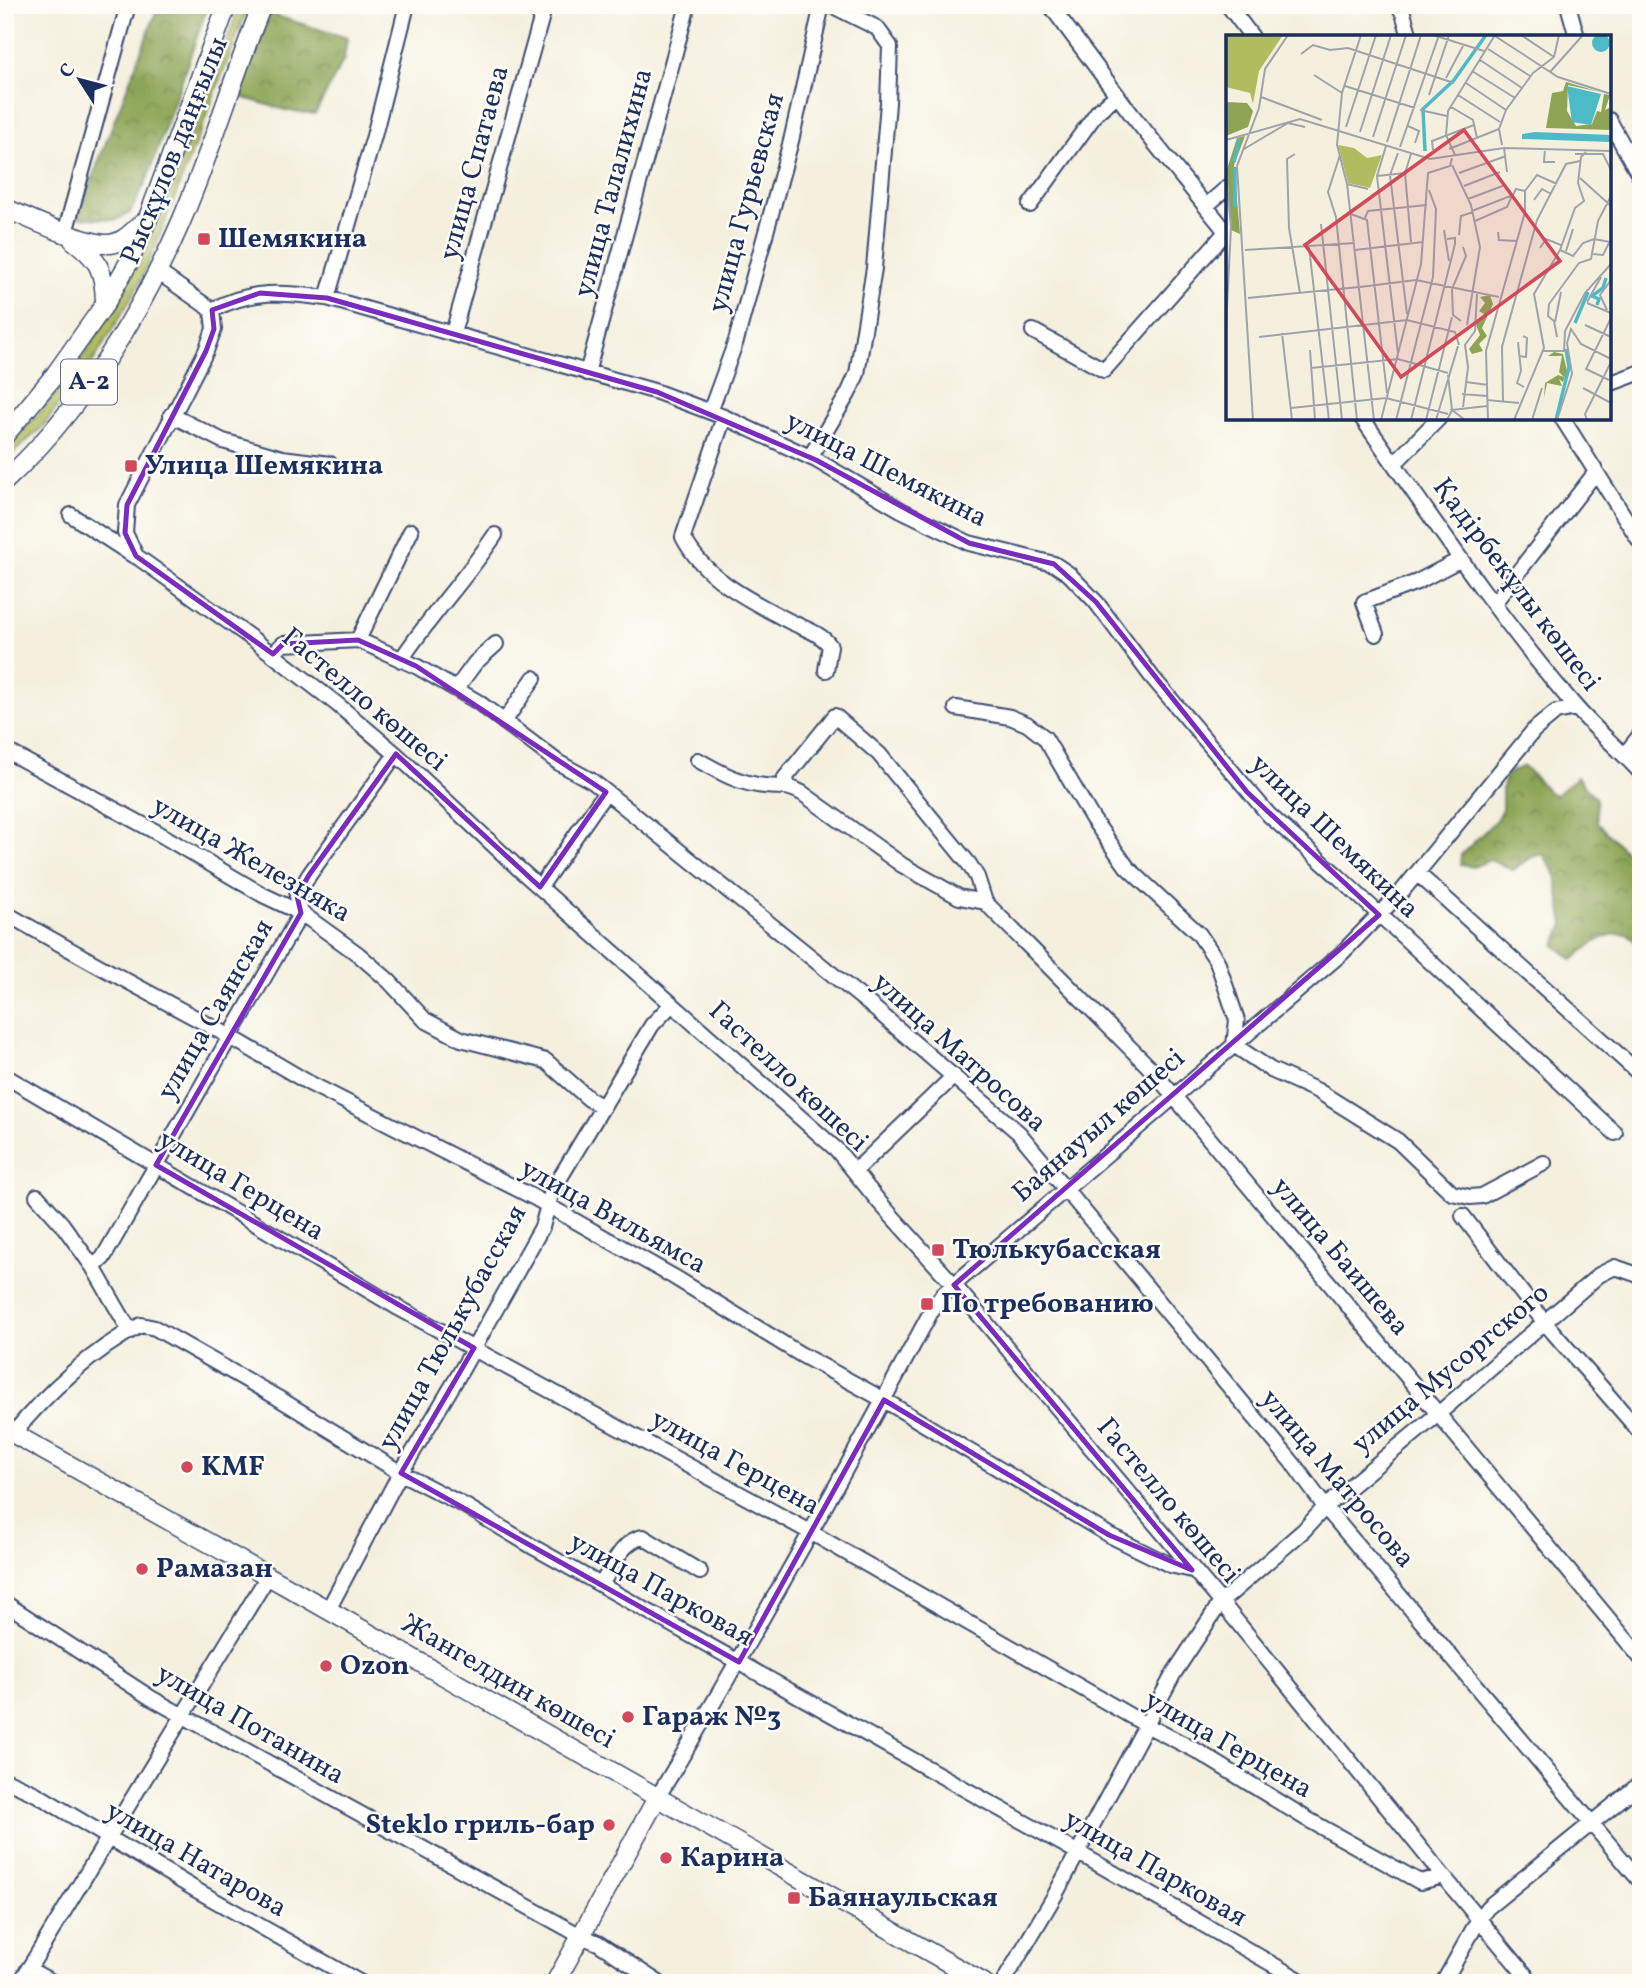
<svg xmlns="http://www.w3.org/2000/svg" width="1646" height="1988" font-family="Vollkorn,serif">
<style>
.grass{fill:url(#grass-tufts);stroke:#66765e;stroke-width:2}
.forest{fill:url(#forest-crowns);stroke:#546a59;stroke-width:2}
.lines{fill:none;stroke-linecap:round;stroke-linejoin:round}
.minor-casing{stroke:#3c4c71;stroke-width:18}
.major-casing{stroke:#3c4c71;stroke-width:21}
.minor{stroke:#fff;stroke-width:14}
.major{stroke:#fff;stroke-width:18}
.marked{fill:none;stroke:#7b2cbf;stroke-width:5;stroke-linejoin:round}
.poi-dot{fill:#d1495b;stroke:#fdfcf7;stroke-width:2.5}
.labels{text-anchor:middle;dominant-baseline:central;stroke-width:5;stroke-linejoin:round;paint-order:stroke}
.shield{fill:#fdfcf7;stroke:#5f6c8c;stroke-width:2}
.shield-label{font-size:26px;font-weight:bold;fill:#1b2f5e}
.street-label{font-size:28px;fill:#1b2f5e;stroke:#fdfcf7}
.poi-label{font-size:28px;font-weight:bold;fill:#1b2f5e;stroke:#fdfcf7;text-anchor:start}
.inset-river{fill:none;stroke:#4dbac7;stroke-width:3.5}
.inset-road{fill:none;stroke:#9ea3ab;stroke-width:2}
.view{fill:#d1495b;fill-opacity:0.15;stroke:#d1495b;stroke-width:3.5}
.inset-edge{fill:none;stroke:#1b2f5e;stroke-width:3.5}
</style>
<defs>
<pattern id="grass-tufts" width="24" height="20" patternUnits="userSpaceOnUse" patternTransform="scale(1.75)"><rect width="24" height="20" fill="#b0bc5d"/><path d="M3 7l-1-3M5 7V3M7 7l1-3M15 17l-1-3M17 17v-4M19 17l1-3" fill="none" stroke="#8e9950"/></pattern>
<pattern id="forest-crowns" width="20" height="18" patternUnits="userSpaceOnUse" patternTransform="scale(1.75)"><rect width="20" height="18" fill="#8ca454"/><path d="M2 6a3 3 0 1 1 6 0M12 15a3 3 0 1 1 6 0" fill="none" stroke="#728649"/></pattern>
</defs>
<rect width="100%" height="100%" fill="#fdfcf7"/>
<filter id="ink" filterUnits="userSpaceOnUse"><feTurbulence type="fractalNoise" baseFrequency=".0143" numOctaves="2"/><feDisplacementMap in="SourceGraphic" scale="14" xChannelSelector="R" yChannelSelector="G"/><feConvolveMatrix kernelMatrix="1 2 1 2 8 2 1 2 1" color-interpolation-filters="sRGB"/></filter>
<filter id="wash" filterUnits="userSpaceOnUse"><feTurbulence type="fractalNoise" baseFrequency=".00686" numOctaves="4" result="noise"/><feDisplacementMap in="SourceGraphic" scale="28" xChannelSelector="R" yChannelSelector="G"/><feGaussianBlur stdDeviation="1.57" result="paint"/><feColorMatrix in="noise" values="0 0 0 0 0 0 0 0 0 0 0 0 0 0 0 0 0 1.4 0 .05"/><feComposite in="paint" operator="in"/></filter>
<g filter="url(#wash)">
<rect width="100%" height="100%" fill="#f5f0de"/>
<path class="grass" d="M240,5H249L158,240L139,285L94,360L42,427L5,460V448C132,331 180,161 240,5Z"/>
<path class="forest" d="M159,5H208L148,177L130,213L116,220L77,217Z
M270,14L347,38L344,59L315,114L288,111L238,96Z
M1524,766L1550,793L1556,795L1577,777L1596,799L1597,823L1641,867V948L1628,934C1608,930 1588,946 1573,960L1555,945L1564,925L1556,875L1543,854L1532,857L1513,870L1490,860L1473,867L1460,864L1461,855L1496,820L1502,809V789L1507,774Z"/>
</g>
<g filter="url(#ink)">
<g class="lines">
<g class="minor-casing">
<path id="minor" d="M1050,5L1132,115L1228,234
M1228,5L1252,37
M1398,5L1403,13L1410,37
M1568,5L1577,37
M1609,120L1641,178
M1030,205L1098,111L1117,95
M1206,206L1228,187
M65,233L128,5
M158,272L212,310L214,329L206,351L127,505L125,533L136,556L254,640L338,705L396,754L518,868L837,1150L880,1203L954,1285L1221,1602L1443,1876L1532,1983
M327,298L374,136L407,5
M212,310C251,289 284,292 327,298L657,392L724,417L816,460L901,510L969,543L1054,564L1069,574L1096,602L1152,677L1269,815L1339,877L1615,1133
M1033,331L1104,370L1226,232
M453,333L545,5
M587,373L688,5
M1609,384L1641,372
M710,412L736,341L791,141L822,5
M171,415L223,441L282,458L330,464
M724,417L683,537C704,578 749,600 789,621C805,629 821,633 830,646L826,670
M1362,418C1430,515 1496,615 1574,705C1594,729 1620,749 1641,773
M1562,418L1641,543
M810,457L848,394L857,374L874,268L888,103L890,46L877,28L831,5
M1394,464L1439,418
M71,515L134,556
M1494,603L1596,472
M1376,634L1364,602L1417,582L1461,559
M358,640L411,531
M273,654L283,644L358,640L376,648L416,666L478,702L559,763L592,781L606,792L868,1003L1019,1133L1295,1466L1325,1507L1641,1882
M401,660C430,616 466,578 495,535
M456,689L475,663L496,644
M956,708L1010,717L1027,724L1045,738L1092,818L1127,867L1199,934L1217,961L1237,1020L1234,1045L1271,1070L1318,1091L1398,1141L1452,1193L1470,1197L1482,1196L1544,1163
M504,722L534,678
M5,750L158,833L263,895L301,913L358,954L389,981L425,1020L461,1039L546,1061L589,1099L603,1107
M1625,754L1641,734
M698,760C719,772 740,784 765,786C783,788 785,784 802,793L902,865L959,897L985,902
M788,785L785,778L835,716L879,754L969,864L977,877L985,902L1153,1071L1641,1658
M1417,873L1641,1075
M540,887L606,792
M5,913L101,967L229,1036L309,1083L533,1197L674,1277L800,1354L884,1400L1109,1535L1170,1565L1192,1570
M5,1076L395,1306L812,1533L1148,1726L1197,1751L1307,1819L1420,1882L1443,1876
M855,1171L954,1076
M37,1196L62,1224L93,1267
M1463,1216L1545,1323L1641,1433
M130,1331L93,1267L103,1258L301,913L297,896L309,875L396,754
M13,1434C47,1392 93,1350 141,1325L155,1328L278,1398L401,1473L467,1507L535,1548L1077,1852L1305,1983
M601,1585C611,1569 622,1540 643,1537L700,1572
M5,1603L151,1698L581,1936L598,1943L659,1983
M328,1610L396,1481L457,1378L542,1227L552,1191L652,1025L672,1004
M5,1780L36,1794L198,1891L361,1983
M657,1798C754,1637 844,1474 933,1308L943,1294L1342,953L1403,890L1534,730L1556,712L1576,708
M28,1969L54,1983
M20,1983L268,1576
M1003,1983L1055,1895L1174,1673L1221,1602L1304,1530L1325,1507L1438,1414L1599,1275L1615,1267L1641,1276
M1443,1983L1479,1919L1487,1908L1641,1783"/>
</g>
<g class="major-casing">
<path id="major" d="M5,208C28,218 87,246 110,244C123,243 133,231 142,223
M73,240C98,259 104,269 105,301
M5,435L54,376L105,304L129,262L148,218L227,5
M5,481C79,412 140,316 180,224C211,153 233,77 262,5
M5,1429L284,1585L984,1983
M555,1983L657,1798"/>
</g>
<use href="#minor" class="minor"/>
<use href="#major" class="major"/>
</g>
</g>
<path class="marked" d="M260,293L327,298L657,392L816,460L969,543L1054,564L1096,602L1247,792L1379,915L954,1285L1192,1570L1109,1535L884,1400L739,1662L401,1473L474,1348L156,1165L301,913L297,896L309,875L396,754L540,887L606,792L416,666L358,640L283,644L273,654L136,556L125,533L127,505L206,351L214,329L212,310Z"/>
<g class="poi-dot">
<rect x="197" y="232" width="14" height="14" rx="3.5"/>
<rect x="124" y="459" width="14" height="14" rx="3.5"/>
<rect x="931" y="1243" width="14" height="14" rx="3.5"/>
<rect x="920" y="1297" width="14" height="14" rx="3.5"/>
<circle cx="187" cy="1467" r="7"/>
<circle cx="142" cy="1569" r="7"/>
<circle cx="326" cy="1666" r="7"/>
<circle cx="628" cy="1717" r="7"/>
<circle cx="609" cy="1825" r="7"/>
<circle cx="666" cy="1858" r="7"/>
<rect x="787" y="1891" width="14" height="14" rx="3.5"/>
</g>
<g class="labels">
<rect class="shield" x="61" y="359.5" width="56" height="45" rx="5"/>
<g class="shield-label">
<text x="89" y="382">A-2</text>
</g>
<g class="street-label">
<text transform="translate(175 151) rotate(-68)">Рысқұлов даңғылы</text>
<text transform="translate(475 163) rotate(-75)">улица Спатаева</text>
<text transform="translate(614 183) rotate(-75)">улица Талалихина</text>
<text transform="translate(747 203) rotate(-75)">улица Гурьевская</text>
<text transform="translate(886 470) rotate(27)">улица Шемякина</text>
<text transform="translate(1516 585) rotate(53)">Қадірбекұлы көшесі</text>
<text transform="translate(364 700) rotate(40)">Гастелло көшесі</text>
<text transform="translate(1334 837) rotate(44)">улица Шемякина</text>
<text transform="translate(251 860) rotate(30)">улица Железняка</text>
<text transform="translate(216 1010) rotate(-60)">улица Саянская</text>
<text transform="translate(959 1053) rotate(42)">улица Матросова</text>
<text transform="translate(788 1077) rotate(43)">Гастелло көшесі</text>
<text transform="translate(1099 1126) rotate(-41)">Баянауыл көшесі</text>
<text transform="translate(241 1186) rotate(31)">улица Герцена</text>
<text transform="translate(613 1217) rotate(29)">улица Вильямса</text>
<text transform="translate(1340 1257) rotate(50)">улица Баишева</text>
<text transform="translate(453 1328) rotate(-61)">улица Тюлькубасская</text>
<text transform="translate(1451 1369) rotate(-40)">улица Мусоргского</text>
<text transform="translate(735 1463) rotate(29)">улица Герцена</text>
<text transform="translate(1337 1479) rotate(50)">улица Матросова</text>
<text transform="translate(1168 1501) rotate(50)">Гастелло көшесі</text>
<text transform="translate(661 1590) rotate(29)">улица Парковая</text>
<text transform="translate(508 1682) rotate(30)">Жангелдин көшесі</text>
<text transform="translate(250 1725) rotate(30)">улица Потанина</text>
<text transform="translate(1228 1745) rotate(30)">улица Герцена</text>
<text transform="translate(196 1860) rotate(30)">улица Натарова</text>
<text transform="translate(1155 1869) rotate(30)">улица Парковая</text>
</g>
<g class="poi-label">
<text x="218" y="239">Шемякина</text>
<text x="145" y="466">Улица Шемякина</text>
<text x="952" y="1250">Тюлькубасская</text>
<text x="941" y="1304">По требованию</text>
<text x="201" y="1467">KMF</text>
<text x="156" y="1569">Рамазан</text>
<text x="340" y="1666">Ozon</text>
<text x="642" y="1717">Гараж №3</text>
<text x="595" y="1825" text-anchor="end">Steklo гриль-бар</text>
<text x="680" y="1858">Карина</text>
<text x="808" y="1898">Баянаульская</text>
</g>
</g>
<g transform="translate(1226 35)">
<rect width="385" height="385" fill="#f5f0de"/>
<path d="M340,47L374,57L342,50L341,76L350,91L366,89L371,76L375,77L378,59L384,60L379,75L385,72V95L320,93L326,58L337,56ZM0,67L21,68L27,76L22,92L0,101ZM19,101L8,130L14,199L5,195L1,134L11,103ZM264,260L267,269L256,293L261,301L253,309L257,316L246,319L243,314L254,300L250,290L258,279L253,276L259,268L254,262ZM328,317L337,319L341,336L337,347L333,344L336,351L321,348L318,363L319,348L332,340L338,342L333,337L336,321H322Z" fill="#8ca454"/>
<path d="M0,0H57L33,36L27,69L24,58L0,52ZM112,110L128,113L141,123L156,120L144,153L122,148Z" fill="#b0bc5d"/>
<path d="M366 8a9 9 0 1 1 18 0a9 9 0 1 1-18 0ZM341,51L375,59L365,90L346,87ZM309,97L385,100V107L296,104V99Z" fill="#4dbac7"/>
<path class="inset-river" d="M199,116L197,74L228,45L260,0M8,127L13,104M9,132V172M371,270L373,264L366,261L377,253L380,243M349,288L362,257M330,385L343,332L340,314"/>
<path class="inset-road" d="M135,0L116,58L111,110L121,149L148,385M207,0L258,16M295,0L328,22M269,1L332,42L385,59M262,14L304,41M75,19L87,10L104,15L122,13L228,48M254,25L296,53M246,36L289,63M324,37L357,0M88,40L116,58M220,43L237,11M240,48L280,75M119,51L189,73M203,60L223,0M232,60L274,87M35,62L96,85M225,72L247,85L251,103M194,75L221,81M182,91L193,96L189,108M120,92L150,0M134,97L165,0M147,102L180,0M0,105L74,84L204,124L278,113L385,116M161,107L195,0M276,110L273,94L280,75L307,38L328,22L333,0M160,111L151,141L172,319M174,112L213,0M278,113L281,137M18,114L62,88L79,92M223,114L273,94M319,114L318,127H329M207,115L206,106L248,90M172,118L164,140L181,279M69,119L61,124L63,193L74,258M349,119H377L385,135M114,120L102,157L110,182L131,385M229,120L220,100L222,76L269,0M226,130L245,170L254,212L241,290M0,137L5,192L0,292M233,138L280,121M151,141L179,138M354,143L385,171M121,149L142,154M238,151L274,137M242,164L279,150M308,165L316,154L325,159M246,176L287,160L290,154L299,156M125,179L141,185L161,358M139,183L142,176L201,170M249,186L281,172L286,161M95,189L116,385M218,195L223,226M272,197L273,205L291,206M233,200L235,181L247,177M185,207L179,138L185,119M83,212L103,385M314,213L320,204L335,210M19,215L128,208M129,215L197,207M334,215L347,221L357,208L368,204L384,207M340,216L347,194M367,219L377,220L384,206M134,252L190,245L273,262M22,263L133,252M361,267L375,242M361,268L385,278M381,275L374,260L385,245M235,286L227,280L226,254L240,221L237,212M329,287L335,257M359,290L385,302M56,298L66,385M33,302L181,285L229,297L233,310M331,302L328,286L322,281L323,269L353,228L365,224L372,186L385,161M292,307L295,336L291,348L298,352M84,315L89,385M317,316H340M338,317L339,296L359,258L385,229M293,321L300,322L301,303L297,301M85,333L172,324L222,338M383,345L360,334L385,283M240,347L262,350M357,353L385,368M236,359L261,361M261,365L293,368M277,366L276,312L311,185L340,129L354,126M237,372L242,332L239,310L249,296L251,259M65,373L160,363L222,379M27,385L11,131L33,73L39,34L62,0M155,385L195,229L202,138L224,131L226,123M170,385L207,242L210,174L203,155M185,385L229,209V203L221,204M200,385L226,282M210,385L232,311M221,385L226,375L222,340M239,385L226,375L261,371M262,385L260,316L299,177V156L311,140L331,149M288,385L318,313L308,259L334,215L349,173L358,166L352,148L355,122L360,117M306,385L316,353M331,385L346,339L341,308L345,294L355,309L385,324M361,385L359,379L385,327"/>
<path class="view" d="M238,95L334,226L175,342L79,210Z"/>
<rect width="385" height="385" class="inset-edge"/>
</g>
<rect width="1646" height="1988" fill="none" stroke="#fdfcf7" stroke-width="28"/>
<g transform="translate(80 80) rotate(306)" stroke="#fdfcf7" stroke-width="5" paint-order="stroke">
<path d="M0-5L12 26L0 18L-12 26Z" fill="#1b2f5e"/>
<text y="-10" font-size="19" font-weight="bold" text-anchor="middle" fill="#1b2f5e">С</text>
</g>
</svg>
